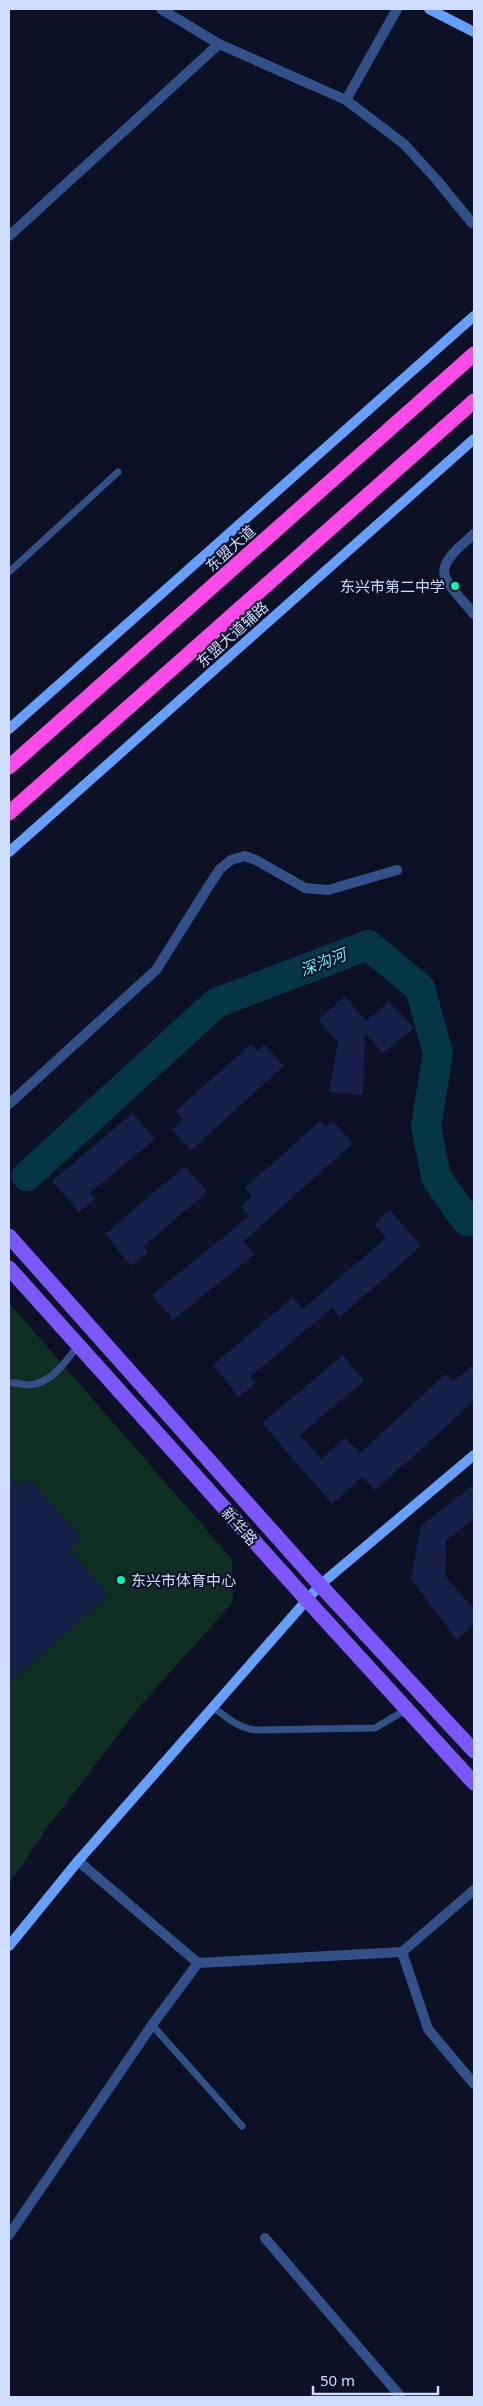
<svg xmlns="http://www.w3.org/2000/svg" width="483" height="2406" font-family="'Noto Sans','Noto Sans SC',sans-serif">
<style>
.green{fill:#0e2f21}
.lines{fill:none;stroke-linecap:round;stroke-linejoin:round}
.river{stroke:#043645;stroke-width:30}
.building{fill:#162048}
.lane{stroke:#325189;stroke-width:7}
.street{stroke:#325189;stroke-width:10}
.secondary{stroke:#66a0ff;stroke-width:10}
.primary{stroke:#7c56ff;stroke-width:15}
.highway{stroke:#ff4aea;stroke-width:15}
.poi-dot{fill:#00faaf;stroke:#0c1125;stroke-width:2}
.labels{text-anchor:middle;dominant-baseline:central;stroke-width:4;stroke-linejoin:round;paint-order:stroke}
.street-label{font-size:15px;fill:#cfddff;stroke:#0c1125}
.poi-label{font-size:15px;fill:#cfddff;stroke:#0c1125;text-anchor:end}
.water-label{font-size:16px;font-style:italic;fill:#5df5ff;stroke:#0c1125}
</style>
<rect width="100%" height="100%" fill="#0c1125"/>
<path class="green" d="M9,1303L232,1559L233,1602L141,1705L47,1828L9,1884Z"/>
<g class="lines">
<path class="river" d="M27,1176L216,1003L368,945L420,988L438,1053L426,1126L436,1177L467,1221L474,1222"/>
</g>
<path class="building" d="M345,996L366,1021L389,1001L414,1028L383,1053L365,1033L363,1095L329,1092L338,1042L318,1020Z
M251,1044L257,1051L264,1044L284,1066L191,1150L172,1129L183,1120L176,1111Z
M133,1113L155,1139L90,1193L95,1199L79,1212L52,1181Z
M320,1121L326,1127L333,1121L353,1143L244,1241L254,1255L173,1320L152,1295L249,1216L241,1207L252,1197L245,1188Z
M185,1166L207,1192L143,1247L148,1252L131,1266L105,1234Z
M390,1210L421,1246L340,1317L332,1308L250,1377L256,1383L239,1397L213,1365L293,1297L303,1309L386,1238L374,1224Z
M343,1355L364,1381L300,1435L321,1459L345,1437L360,1453L446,1374L453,1381L474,1364V1401L375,1491L362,1477L332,1504L262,1423Z
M9,1476L20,1488L29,1479L82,1539L69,1550L109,1595L9,1683Z
M474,1484V1518L446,1541L445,1576L474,1609V1624L457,1640L411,1579L421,1526Z"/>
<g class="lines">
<path class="lane" d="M9,572L118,472
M9,1383C16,1382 22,1385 29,1385C52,1383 64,1363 78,1346
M212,1706C226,1717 238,1728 256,1730L375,1728L407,1709
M152,2025L242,2126"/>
<path class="street" d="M161,9L219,44L346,100L404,144L436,179L472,223
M346,100L397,9
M9,236L219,44
M474,534C429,572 440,574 474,614
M9,1104L156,970L212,881L220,869L231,860L245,856L256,860L305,888L328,890L397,870
M78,1861L198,1963L402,1952L474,1890
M402,1952L428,2029L474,2084
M9,2235L152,2025L198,1963
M265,2238L401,2397"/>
<path class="secondary" d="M429,9L474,32
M9,729L474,316
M9,852L474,439
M9,1946L78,1861L320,1585L474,1455"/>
<path class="primary" d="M9,1236L320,1585L474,1751
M9,1268L307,1600L474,1783"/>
<path class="highway" d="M9,767L474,354
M9,813L474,401"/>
</g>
<g class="poi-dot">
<circle cx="455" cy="586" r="5"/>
<circle cx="121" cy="1580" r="5"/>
</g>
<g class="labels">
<g class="street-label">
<text transform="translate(230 548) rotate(-42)">东盟大道</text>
<text transform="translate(232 634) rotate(-42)">东盟大道辅路</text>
<text transform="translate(240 1526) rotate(48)">新华路</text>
</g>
<g class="poi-label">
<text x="445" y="586">东兴市第二中学</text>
<text x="131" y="1580" text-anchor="start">东兴市体育中心</text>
</g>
<g class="water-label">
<text transform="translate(323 962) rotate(-21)">深沟河</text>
</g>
</g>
<rect width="483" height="2406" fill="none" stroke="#cfddff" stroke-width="20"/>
<path d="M313 2386v8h125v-8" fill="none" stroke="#cfddff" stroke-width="2.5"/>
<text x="320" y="2386" font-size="15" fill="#cfddff" stroke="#0c1125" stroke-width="4" paint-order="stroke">50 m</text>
</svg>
